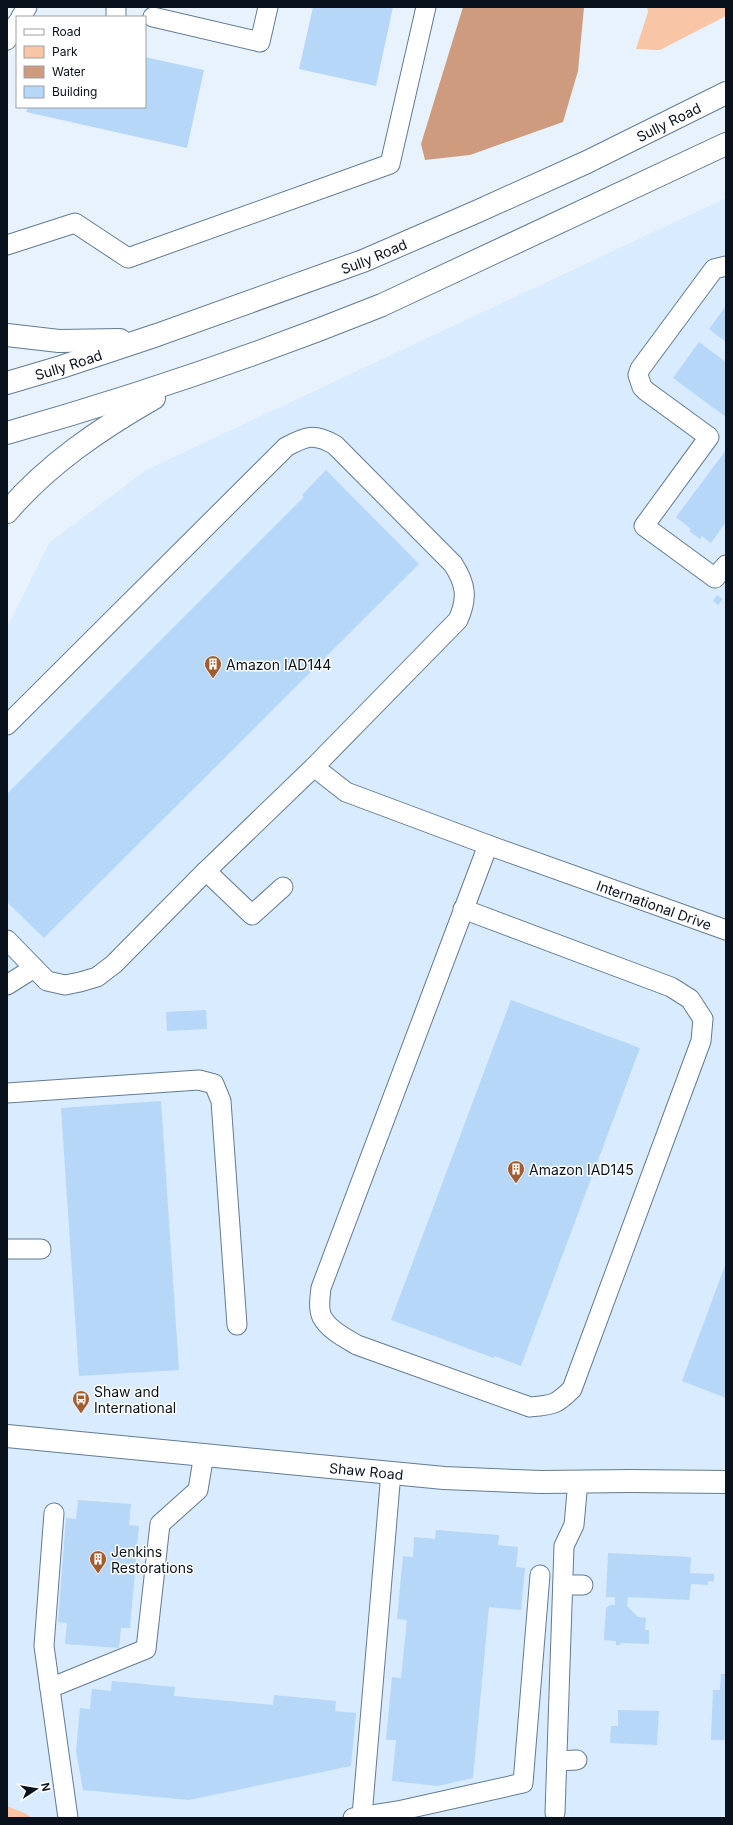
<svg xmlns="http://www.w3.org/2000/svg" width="733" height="1825" font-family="Inter,sans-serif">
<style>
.built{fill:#d8ebff}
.green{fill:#f9c5a7}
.water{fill:#ce9b7f}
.building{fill:#b6d7f8}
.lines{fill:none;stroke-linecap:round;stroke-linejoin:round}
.minor-casing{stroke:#637b93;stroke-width:21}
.major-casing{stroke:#637b93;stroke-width:24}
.highway-casing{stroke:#637b93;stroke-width:24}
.minor{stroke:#fff;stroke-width:19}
.major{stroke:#fff;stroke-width:22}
.highway{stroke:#fff;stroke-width:22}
.labels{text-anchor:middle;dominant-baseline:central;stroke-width:3;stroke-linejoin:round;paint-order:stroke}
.street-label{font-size:14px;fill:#09121c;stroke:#fff}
.poi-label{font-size:14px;fill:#09121c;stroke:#fff;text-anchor:start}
</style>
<rect width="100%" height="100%" fill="#e8f2fd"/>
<path class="built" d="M726,198V1818H31L27,1814L7,1806V628L49,543L146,470Z"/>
<path class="green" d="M647,7H726V16L660,50L636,49L648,12Z
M7,1806L27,1814L31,1818H7Z"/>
<path class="water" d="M463,7H584L578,71L563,122L470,155L425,160L421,144Z"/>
<path class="building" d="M313,7H393L376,86L299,69Z
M145,57L204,70L187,148L26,112L28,107H145Z
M726,306V342L709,329Z
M699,342L726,362V417L673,378Z
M726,450V522L711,543L702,536L700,539L689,531L691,529L676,517Z
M326,470L419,564L44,938L7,902V794L304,497L302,495Z
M717,595L723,599L718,605L713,601Z
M511,1000L640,1048L521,1366L495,1356L494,1358L391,1320Z
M206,1010L207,1029L167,1031L166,1012Z
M161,1101L179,1370L79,1376L61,1108Z
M726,1263V1398L682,1381Z
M78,1500L131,1504L129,1525L139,1526L130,1628H121L119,1648L65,1644L67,1623L58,1622L66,1518L76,1519Z
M436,1530L499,1535L498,1545L518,1547L516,1567L525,1568L521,1610L489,1607L473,1778L438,1786L392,1781L396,1740H386L392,1677L401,1678L407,1620L397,1619L403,1556L413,1557L414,1537L435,1539Z
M608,1553L691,1557L690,1573L714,1574V1582L708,1581V1585L691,1584L689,1600L628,1597L627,1606L638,1617L646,1618L645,1630H649V1644L621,1643L620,1645H616V1641L604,1640L606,1608L610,1605H615V1597H606Z
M721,1674H726V1740H711L713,1690H720Z
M112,1681L175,1687L174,1696L273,1705L274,1695L336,1701L335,1711L356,1713L351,1766L189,1800L83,1790L76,1751L80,1708L90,1709L92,1689L111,1691Z
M618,1710L659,1711L657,1745L610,1743L611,1726H618Z"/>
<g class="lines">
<g class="minor-casing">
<g id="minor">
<path d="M21,17L27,7"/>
<path d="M116,17V7"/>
<path d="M153,17L260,42L268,7"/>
<path d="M7,40L17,23"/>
<path d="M7,245L75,223L128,258L390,164L426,7"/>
<path d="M726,266L714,269L640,369L638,375L642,387L646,391L709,437L644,526L715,578L726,565"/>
<path id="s1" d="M7,725L286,447C306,436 314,433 335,445L453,564C466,584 468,598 458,620L314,767L346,792L488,845L726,930"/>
<path d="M206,871L252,915L283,887"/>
<path d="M463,909L671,987L690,999L703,1019L701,1041L572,1389C556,1405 553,1405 530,1407L357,1345C345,1338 329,1330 322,1317C318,1309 320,1297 321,1288L488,845"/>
<path d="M7,940L47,981L65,985L80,982L97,977L114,964L206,871L314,767"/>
<path d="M7,985L34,968"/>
<path d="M7,1093L199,1080L214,1084L221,1101L237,1325"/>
<path d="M7,1249H41"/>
<path d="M54,1513L44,1646L68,1818"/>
<path d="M563,1585H583"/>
<path d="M50,1688L146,1649L160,1524L198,1490L204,1454"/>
<path d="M557,1761L577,1760"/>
<path d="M555,1813L564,1546L574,1525L578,1481"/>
<path d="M362,1816L391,1472"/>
<path d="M353,1818L398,1811L523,1783L540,1575"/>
</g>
</g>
<g class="major-casing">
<g id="major">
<path id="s2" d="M7,1436L444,1478L541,1482L631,1481L726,1482"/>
</g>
</g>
<g class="highway-casing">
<g id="highway">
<path d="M7,335L59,341L120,340"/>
<path id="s3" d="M7,383L61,367L157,335L363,261L476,212L587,162L726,93"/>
<path d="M7,433C134,397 260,354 382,305L726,144"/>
<path d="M7,512C48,464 100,429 154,398"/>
</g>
</g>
<use href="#minor" class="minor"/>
<use href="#major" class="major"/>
<use href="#highway" class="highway"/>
</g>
<defs>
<g id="building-pin" transform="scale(0.9)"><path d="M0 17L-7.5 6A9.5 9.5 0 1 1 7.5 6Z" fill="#a15c30" stroke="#fff"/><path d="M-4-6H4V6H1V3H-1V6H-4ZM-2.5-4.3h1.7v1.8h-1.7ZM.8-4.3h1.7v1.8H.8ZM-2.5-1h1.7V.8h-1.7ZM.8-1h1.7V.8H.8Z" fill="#fff"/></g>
<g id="bus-pin" transform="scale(0.9)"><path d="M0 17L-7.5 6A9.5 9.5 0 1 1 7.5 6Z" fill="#a15c30" stroke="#fff"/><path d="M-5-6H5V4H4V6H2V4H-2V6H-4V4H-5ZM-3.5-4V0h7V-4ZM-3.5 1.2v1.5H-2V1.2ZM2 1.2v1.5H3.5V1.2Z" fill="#fff"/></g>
</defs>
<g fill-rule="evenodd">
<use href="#building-pin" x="213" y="664"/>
<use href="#building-pin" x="516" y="1169"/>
<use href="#bus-pin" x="81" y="1399"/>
<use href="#building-pin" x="98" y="1559"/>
</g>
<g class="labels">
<g class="street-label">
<text stroke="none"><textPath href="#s3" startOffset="712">Sully Road</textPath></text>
<text stroke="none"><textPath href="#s3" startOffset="388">Sully Road</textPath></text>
<text stroke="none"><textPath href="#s3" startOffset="64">Sully Road</textPath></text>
<text stroke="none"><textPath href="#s1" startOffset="1248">International Drive</textPath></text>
<text stroke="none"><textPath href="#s2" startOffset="361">Shaw Road</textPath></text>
</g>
<g class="poi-label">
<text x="226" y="664">Amazon IAD144</text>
<text x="529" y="1169">Amazon IAD145</text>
<text x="94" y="1391">Shaw and<tspan x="94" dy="16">International</tspan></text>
<text x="111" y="1551">Jenkins<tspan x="111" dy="16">Restorations</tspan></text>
</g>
</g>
<rect width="733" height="1825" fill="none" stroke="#09121c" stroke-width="16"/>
<rect x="16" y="16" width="130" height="92" fill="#ffffff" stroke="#9da0a4"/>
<rect x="24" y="29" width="20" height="6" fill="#ffffff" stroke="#9da0a4"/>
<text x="52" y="36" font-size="12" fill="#09121c">Road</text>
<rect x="24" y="46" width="20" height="12" fill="#f9c5a7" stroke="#9da0a4"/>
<text x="52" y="56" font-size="12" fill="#09121c">Park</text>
<rect x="24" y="66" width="20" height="12" fill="#ce9b7f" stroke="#9da0a4"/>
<text x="52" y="76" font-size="12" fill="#09121c">Water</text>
<rect x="24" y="86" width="20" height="12" fill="#b6d7f8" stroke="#9da0a4"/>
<text x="52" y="96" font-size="12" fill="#09121c">Building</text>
<g transform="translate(36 1789) rotate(78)" stroke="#ffffff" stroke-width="3" paint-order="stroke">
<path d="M0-3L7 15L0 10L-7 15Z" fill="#09121c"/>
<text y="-6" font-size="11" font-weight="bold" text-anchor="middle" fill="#09121c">N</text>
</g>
</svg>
